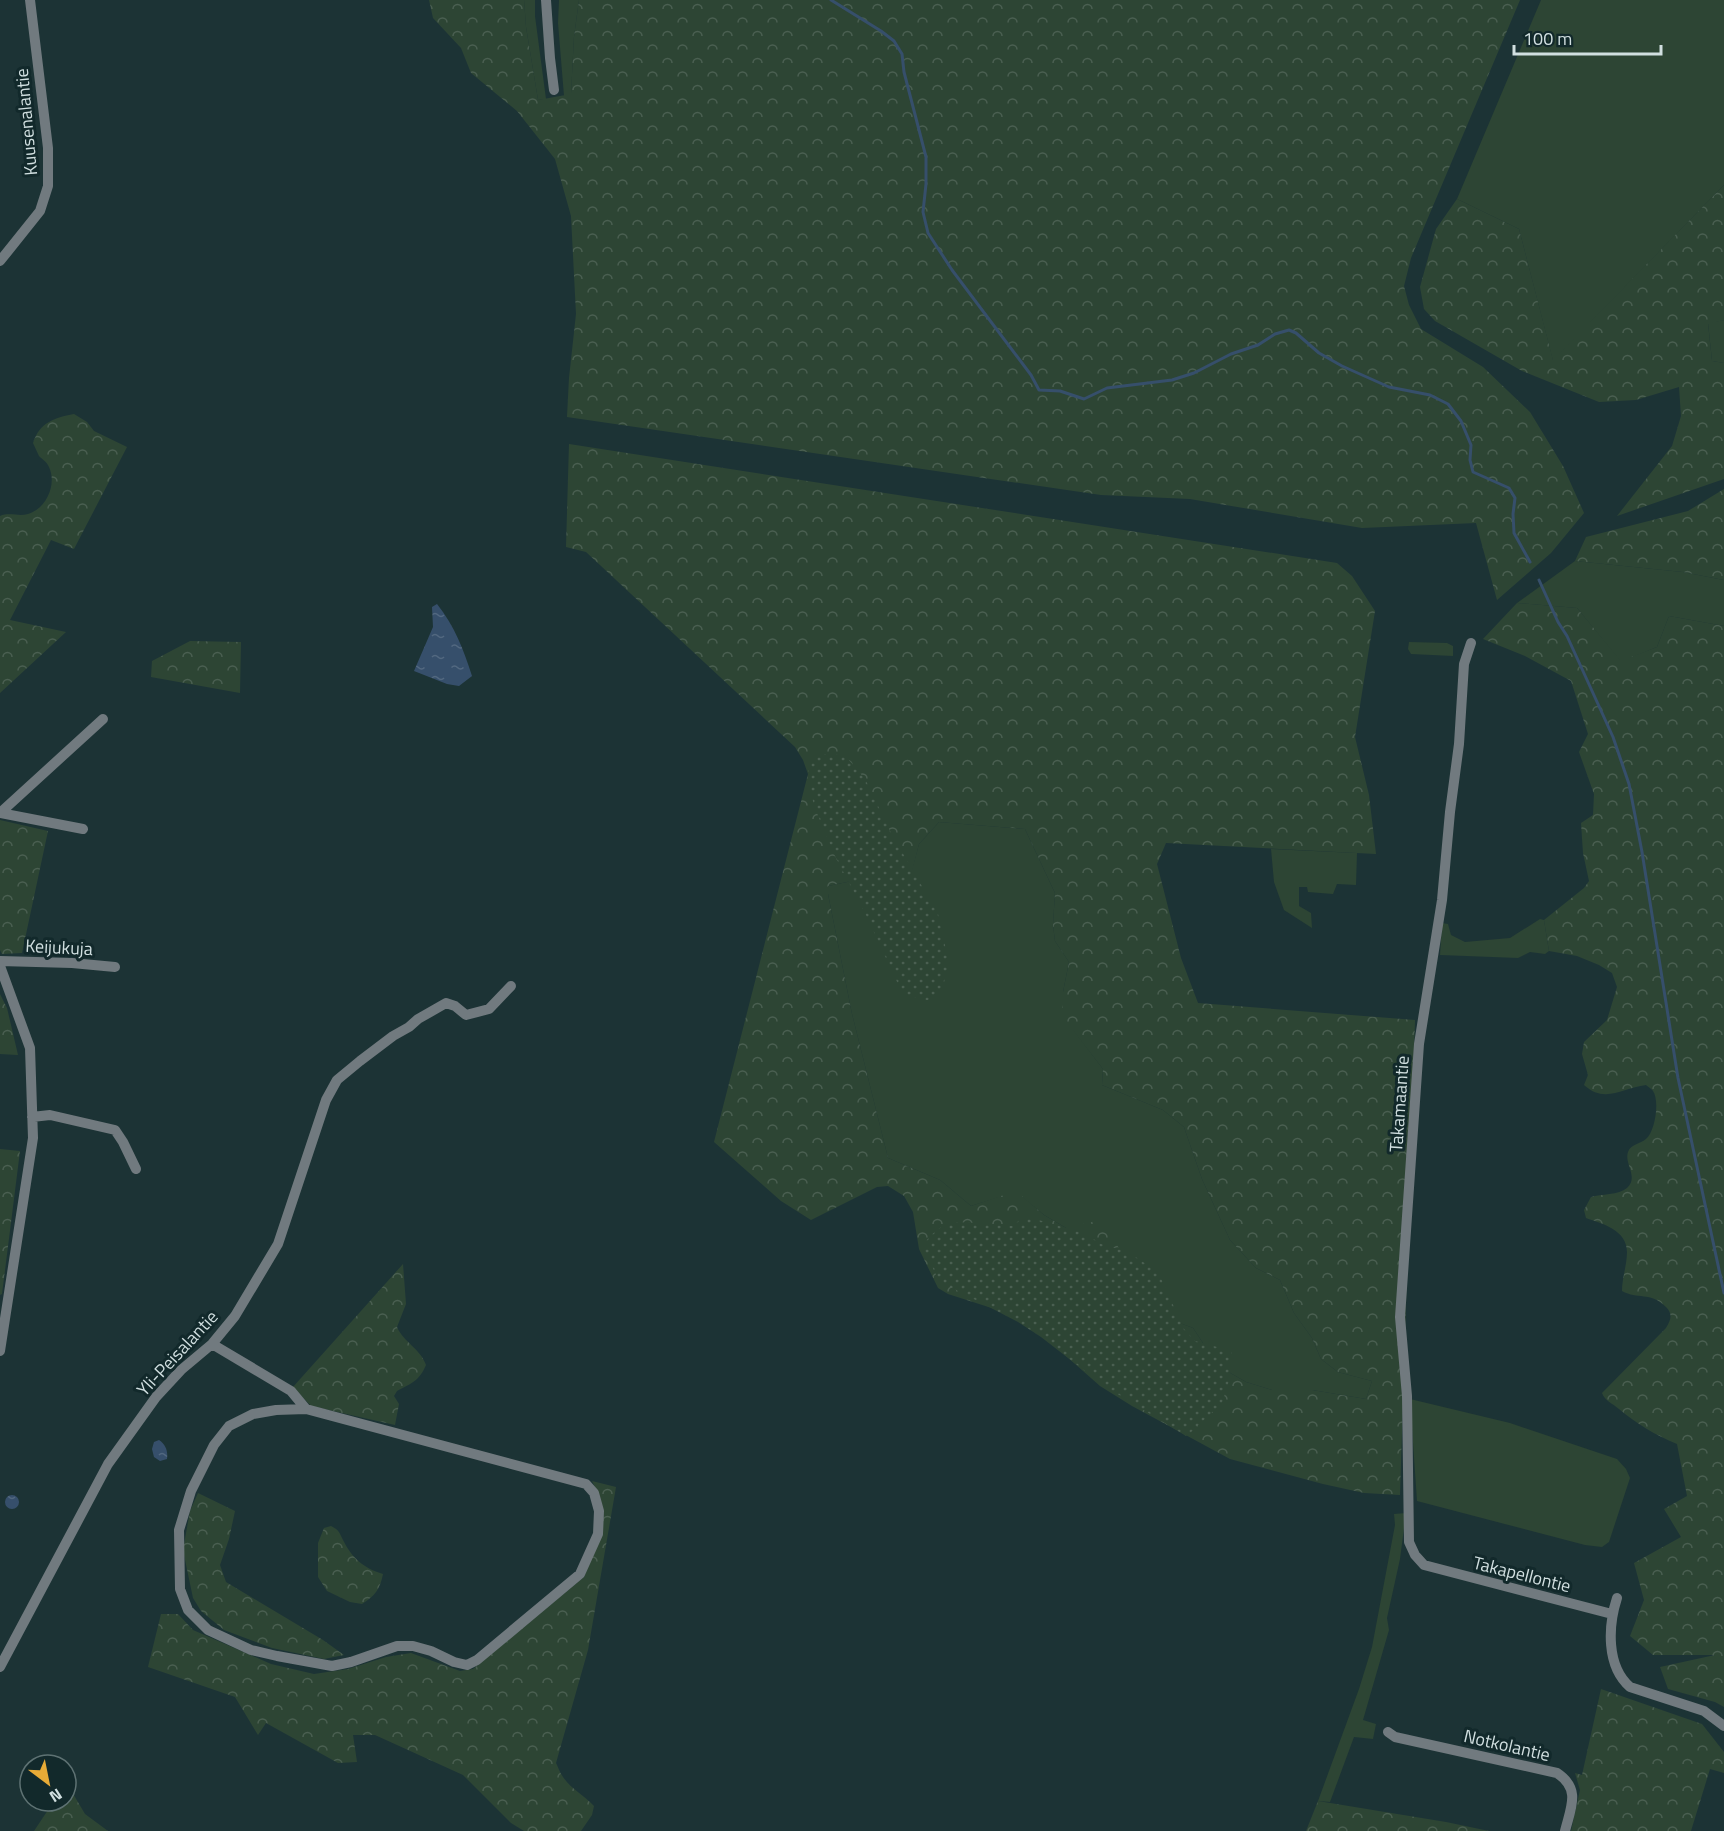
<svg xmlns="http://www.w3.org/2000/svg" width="1724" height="1831" font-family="'Titillium Web',sans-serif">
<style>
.green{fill:#2d4534}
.forest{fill:url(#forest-crowns);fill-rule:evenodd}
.park{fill:url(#park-dots)}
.water{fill:url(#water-ripples)}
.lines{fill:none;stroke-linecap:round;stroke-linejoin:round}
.stream{stroke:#364f6b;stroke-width:3}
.minor{stroke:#717a7f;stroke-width:10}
.labels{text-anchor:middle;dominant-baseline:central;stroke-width:6;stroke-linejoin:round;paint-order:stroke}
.street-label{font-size:18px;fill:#d1dfe0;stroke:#12292b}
</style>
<defs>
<pattern id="forest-crowns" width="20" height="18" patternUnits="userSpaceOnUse" patternTransform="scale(1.5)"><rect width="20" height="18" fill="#2d4534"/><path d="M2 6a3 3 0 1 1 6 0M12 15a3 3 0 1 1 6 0" fill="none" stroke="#4a5f51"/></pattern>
<pattern id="park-dots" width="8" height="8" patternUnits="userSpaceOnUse" patternTransform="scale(1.5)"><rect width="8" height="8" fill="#2d4534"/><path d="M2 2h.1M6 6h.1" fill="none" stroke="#4a5f51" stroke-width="1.8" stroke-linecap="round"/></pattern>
<pattern id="water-ripples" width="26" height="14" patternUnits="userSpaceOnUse" patternTransform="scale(1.5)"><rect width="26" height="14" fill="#364f6b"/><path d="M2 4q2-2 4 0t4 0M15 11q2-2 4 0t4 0" fill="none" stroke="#526880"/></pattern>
</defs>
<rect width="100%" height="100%" fill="#1c3335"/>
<path class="green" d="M524,0H535V16L546,99L538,100L526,27Z
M559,0H579L574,37L571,95L564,96L558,23Z
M1541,0H1724V185L1553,361L1519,229L1457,199Z
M1724,320V363L1712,361L1708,323Z
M1575,561L1683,572L1724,580V626L1669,616L1657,647L1621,662L1577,608L1517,603Z
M1409,642L1447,643L1453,646V656L1411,654L1408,649Z
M939,822L1025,829L1055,893L1053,925L1055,941L1069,962L1063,992V1016L1103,1069L1102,1085L1163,1110L1184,1127L1202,1179L1230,1240L1256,1268L1280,1280L1294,1313L1312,1338L1321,1359L1338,1372L1372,1381L1366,1399L1312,1390H1272L1246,1382L1218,1366L1193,1328L1158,1315L1066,1228L1044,1215L1016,1192L971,1206L940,1180L888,1158L852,1014L828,894V886L861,879L905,895L919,844Z
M1271,849L1357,853L1356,885L1337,884L1333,894L1308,892L1307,887H1299V906L1311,913L1312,928L1284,910L1274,882Z
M1540,919L1544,920L1549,951L1545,954L1530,952L1518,958L1440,955L1442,923L1448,924L1451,935L1465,942L1510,938Z
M1410,1399L1510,1423L1617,1459L1626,1469L1630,1478L1609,1542L1602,1547L1585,1545L1417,1501Z
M1406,1513L1400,1559L1387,1618L1389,1630L1363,1720L1376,1724L1373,1739L1354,1737L1330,1802L1318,1801L1359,1689L1372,1647L1395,1525L1394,1514Z"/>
<path class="forest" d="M429,0H524L526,27L538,100L571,94L574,37L579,0H1520L1411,258L1404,286L1409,305L1421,329L1483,367L1530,412L1563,466L1584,513L1551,553L1497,600L1476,523L1362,528L1190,499L1101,495L567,417L569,378L576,314L571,216L555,159L517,111L471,73L461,48L433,18Z
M1724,185V320L1708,324L1712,361L1724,363V479L1617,516L1672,446L1681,416L1679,387L1636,400L1599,402L1522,371L1435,321L1424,309L1420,287L1436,229L1457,199L1519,229L1553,360Z
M74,414L87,422L94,431L127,447L74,549L51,540L10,620L66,632L0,693V516C10,512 19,517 28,514C47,508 57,484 49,467C47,462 42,459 39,456C37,452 35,447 33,443C40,422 54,418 74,414Z
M569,444L1337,563L1352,576L1375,611L1355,737L1369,795L1376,854L1166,843L1157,864L1181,958L1198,1003L1415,1020L1400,1495L1364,1493L1323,1484L1230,1459L1132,1406L1100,1386L1049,1341L1004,1312L948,1294L938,1288L919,1249L913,1212L904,1196L888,1186L877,1187L811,1220L781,1201L714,1142L808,774L803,760L795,747L586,552L566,547ZM939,822L1025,829L1055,893L1053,925L1055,941L1069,962L1063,992L1062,1016L1103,1069L1102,1085L1163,1110L1184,1127L1202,1179L1230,1240L1256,1268L1280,1280L1294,1313L1312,1338L1321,1359L1338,1372L1372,1381L1366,1399L1312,1390H1272L1246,1382L1218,1366L1193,1328L1159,1315L1108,1230L1096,1221L1066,1228L1044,1215L1016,1191L971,1206L940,1180L888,1158L852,1014L828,894V886L861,879L906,895L919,844Z
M1724,489V580L1683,572L1575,561L1586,537L1688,511Z
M1517,603L1577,608L1621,661L1657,647L1669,616L1724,626V1707L1715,1702L1668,1689L1660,1667L1715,1655H1653L1630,1636L1644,1600L1634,1563L1681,1537L1664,1509L1687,1496L1677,1444C1655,1435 1637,1424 1619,1409C1612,1403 1605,1401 1602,1393L1666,1328C1671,1320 1673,1314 1666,1307C1650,1291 1638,1300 1622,1291C1622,1278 1627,1265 1627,1252C1627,1230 1603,1224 1586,1218L1584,1210L1591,1197C1601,1194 1619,1195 1627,1188C1639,1177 1624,1164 1628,1152C1631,1144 1640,1144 1646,1139C1655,1132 1660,1101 1653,1091C1653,1090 1647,1086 1646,1085C1622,1088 1605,1104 1584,1085L1588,1075L1582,1054L1584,1042L1607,1020L1617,987L1612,973L1599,965L1577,956L1549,951L1544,920L1584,888L1589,881L1583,853L1581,823L1593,815L1594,794L1579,752L1588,734L1571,681L1525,656L1483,639Z
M190,641L241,642L240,693L151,677L152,661Z
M0,820L48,831L22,953L2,954L0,950Z
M0,994L7,1008L18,1055L0,1054Z
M0,1149L20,1151L2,1294L0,1295Z
M403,1264L406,1304L397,1327C404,1343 420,1348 426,1365C419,1381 412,1383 397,1391L394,1396L399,1404L395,1425L311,1406L293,1387Z
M592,1481L616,1487L588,1650L556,1763C558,1767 560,1773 563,1777C571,1789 584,1795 594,1806L592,1815L581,1831H524L511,1823L463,1775L375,1735H353L357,1762L338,1763L266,1723L258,1735L235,1697L148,1667L161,1614H178L193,1630L271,1664L314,1674L348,1669L386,1657L411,1653L460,1671L473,1669L584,1577L601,1533L596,1489Z
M198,1493L235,1511L229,1539L220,1565L226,1582L323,1640L344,1655L324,1659L272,1648L224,1630L201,1611L193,1598L183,1550L190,1511Z
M331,1526C339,1530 339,1532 343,1540C352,1558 363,1568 383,1574C380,1589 375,1596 362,1604L350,1602L327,1591L318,1577V1543L324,1528Z
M1601,1689L1702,1724L1724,1752V1773L1710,1769L1691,1831H1571L1580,1790L1575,1773L1582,1775Z
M66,1786L69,1787L85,1814L108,1831H34L54,1801H66Z
M1318,1801L1446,1822L1489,1831H1306Z"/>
<path class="park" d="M823,754H835L847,758L858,770L866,781L891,833L938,914L949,963L942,990L928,1000H923L908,995L899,986L866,915L835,856L814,806L808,776L809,761L815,756Z
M1025,1216L1086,1234L1101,1244L1128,1252L1158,1272L1184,1329L1195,1341L1232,1351L1229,1381L1222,1403L1189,1434L1186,1436L1103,1385L1041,1337L1018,1322L939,1281L923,1247C926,1238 941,1225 950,1223C959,1220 1000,1226 1012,1226Z"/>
<path class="water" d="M437,604C455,627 463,648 472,676L459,686L447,684L414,671L433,627L432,607Z
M159,1440C166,1445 168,1451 167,1459L160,1461L154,1457L152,1449L154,1442Z
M5 1502a7 7 0 1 1 14 0a7 7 0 1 1-14 0Z"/>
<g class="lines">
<path class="stream" d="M831,0L881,31L894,41L902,54L904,72L926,157V184L923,212L928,233L952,270L1031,375L1039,390L1060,391L1084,399L1107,388L1172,380L1194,373L1231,354L1258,345L1275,334L1289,330L1296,333L1319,353L1342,366L1389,387L1430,395L1448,404L1461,421L1471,445L1470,460L1473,472L1509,488L1515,498L1513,514L1514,533L1530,562
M1539,580L1558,622L1567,636L1613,737L1629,784L1642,852L1678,1078L1724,1293"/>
<path class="minor" d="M546,0L550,58L554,90
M0,261L40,211L48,186V148L30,0
M1471,643L1464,664L1459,744L1450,812L1442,900L1419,1044L1400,1317L1407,1396L1409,1542L1415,1555L1424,1565L1612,1614
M0,813L103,719
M0,813L83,829
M0,961L72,963L115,967
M0,966L30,1048L33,1138L0,1351
M32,1117L50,1115L115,1130L123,1142L136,1169
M212,1344L291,1391L306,1409L586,1484L594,1493L599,1511L598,1534L580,1574L477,1660L467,1665L454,1662L431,1651L413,1646H397L351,1662L332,1666L277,1656L251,1650L208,1630L188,1610L180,1589L179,1530L191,1491L214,1445L229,1426L253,1414L276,1410L306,1409
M1617,1598C1608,1626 1606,1666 1630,1687L1704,1711L1724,1726
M0,1667L108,1464L156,1397L181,1370L212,1344L235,1316L278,1244L326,1100L337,1080L360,1061L393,1036L409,1027L418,1019L446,1003L455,1006L466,1015L489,1009L511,986
M1388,1732L1395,1737L1557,1773C1581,1789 1571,1807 1565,1831"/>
</g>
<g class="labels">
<g class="street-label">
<text transform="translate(26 122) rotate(-95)">Kuusenalantie</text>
<text transform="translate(59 947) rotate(3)">Keijukuja</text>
<text transform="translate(1399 1104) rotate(-86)">Takamaantie</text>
<text transform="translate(177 1353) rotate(-47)">Yli-Peisalantie</text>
<text transform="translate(1522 1574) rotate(14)">Takapellontie</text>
<text transform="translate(1507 1745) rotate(13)">Notkolantie</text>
</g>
</g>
<g transform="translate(48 1783) rotate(148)"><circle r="28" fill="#12292b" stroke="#5e7273" stroke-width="1.5"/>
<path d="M0-4.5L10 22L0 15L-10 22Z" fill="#e8ab37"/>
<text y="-9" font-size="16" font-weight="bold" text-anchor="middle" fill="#d1dfe0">N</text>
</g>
<path d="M1514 45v9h147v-9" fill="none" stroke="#d1dfe0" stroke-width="3"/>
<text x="1523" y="45" font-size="18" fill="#d1dfe0" stroke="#12292b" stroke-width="4.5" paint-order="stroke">100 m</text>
</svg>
